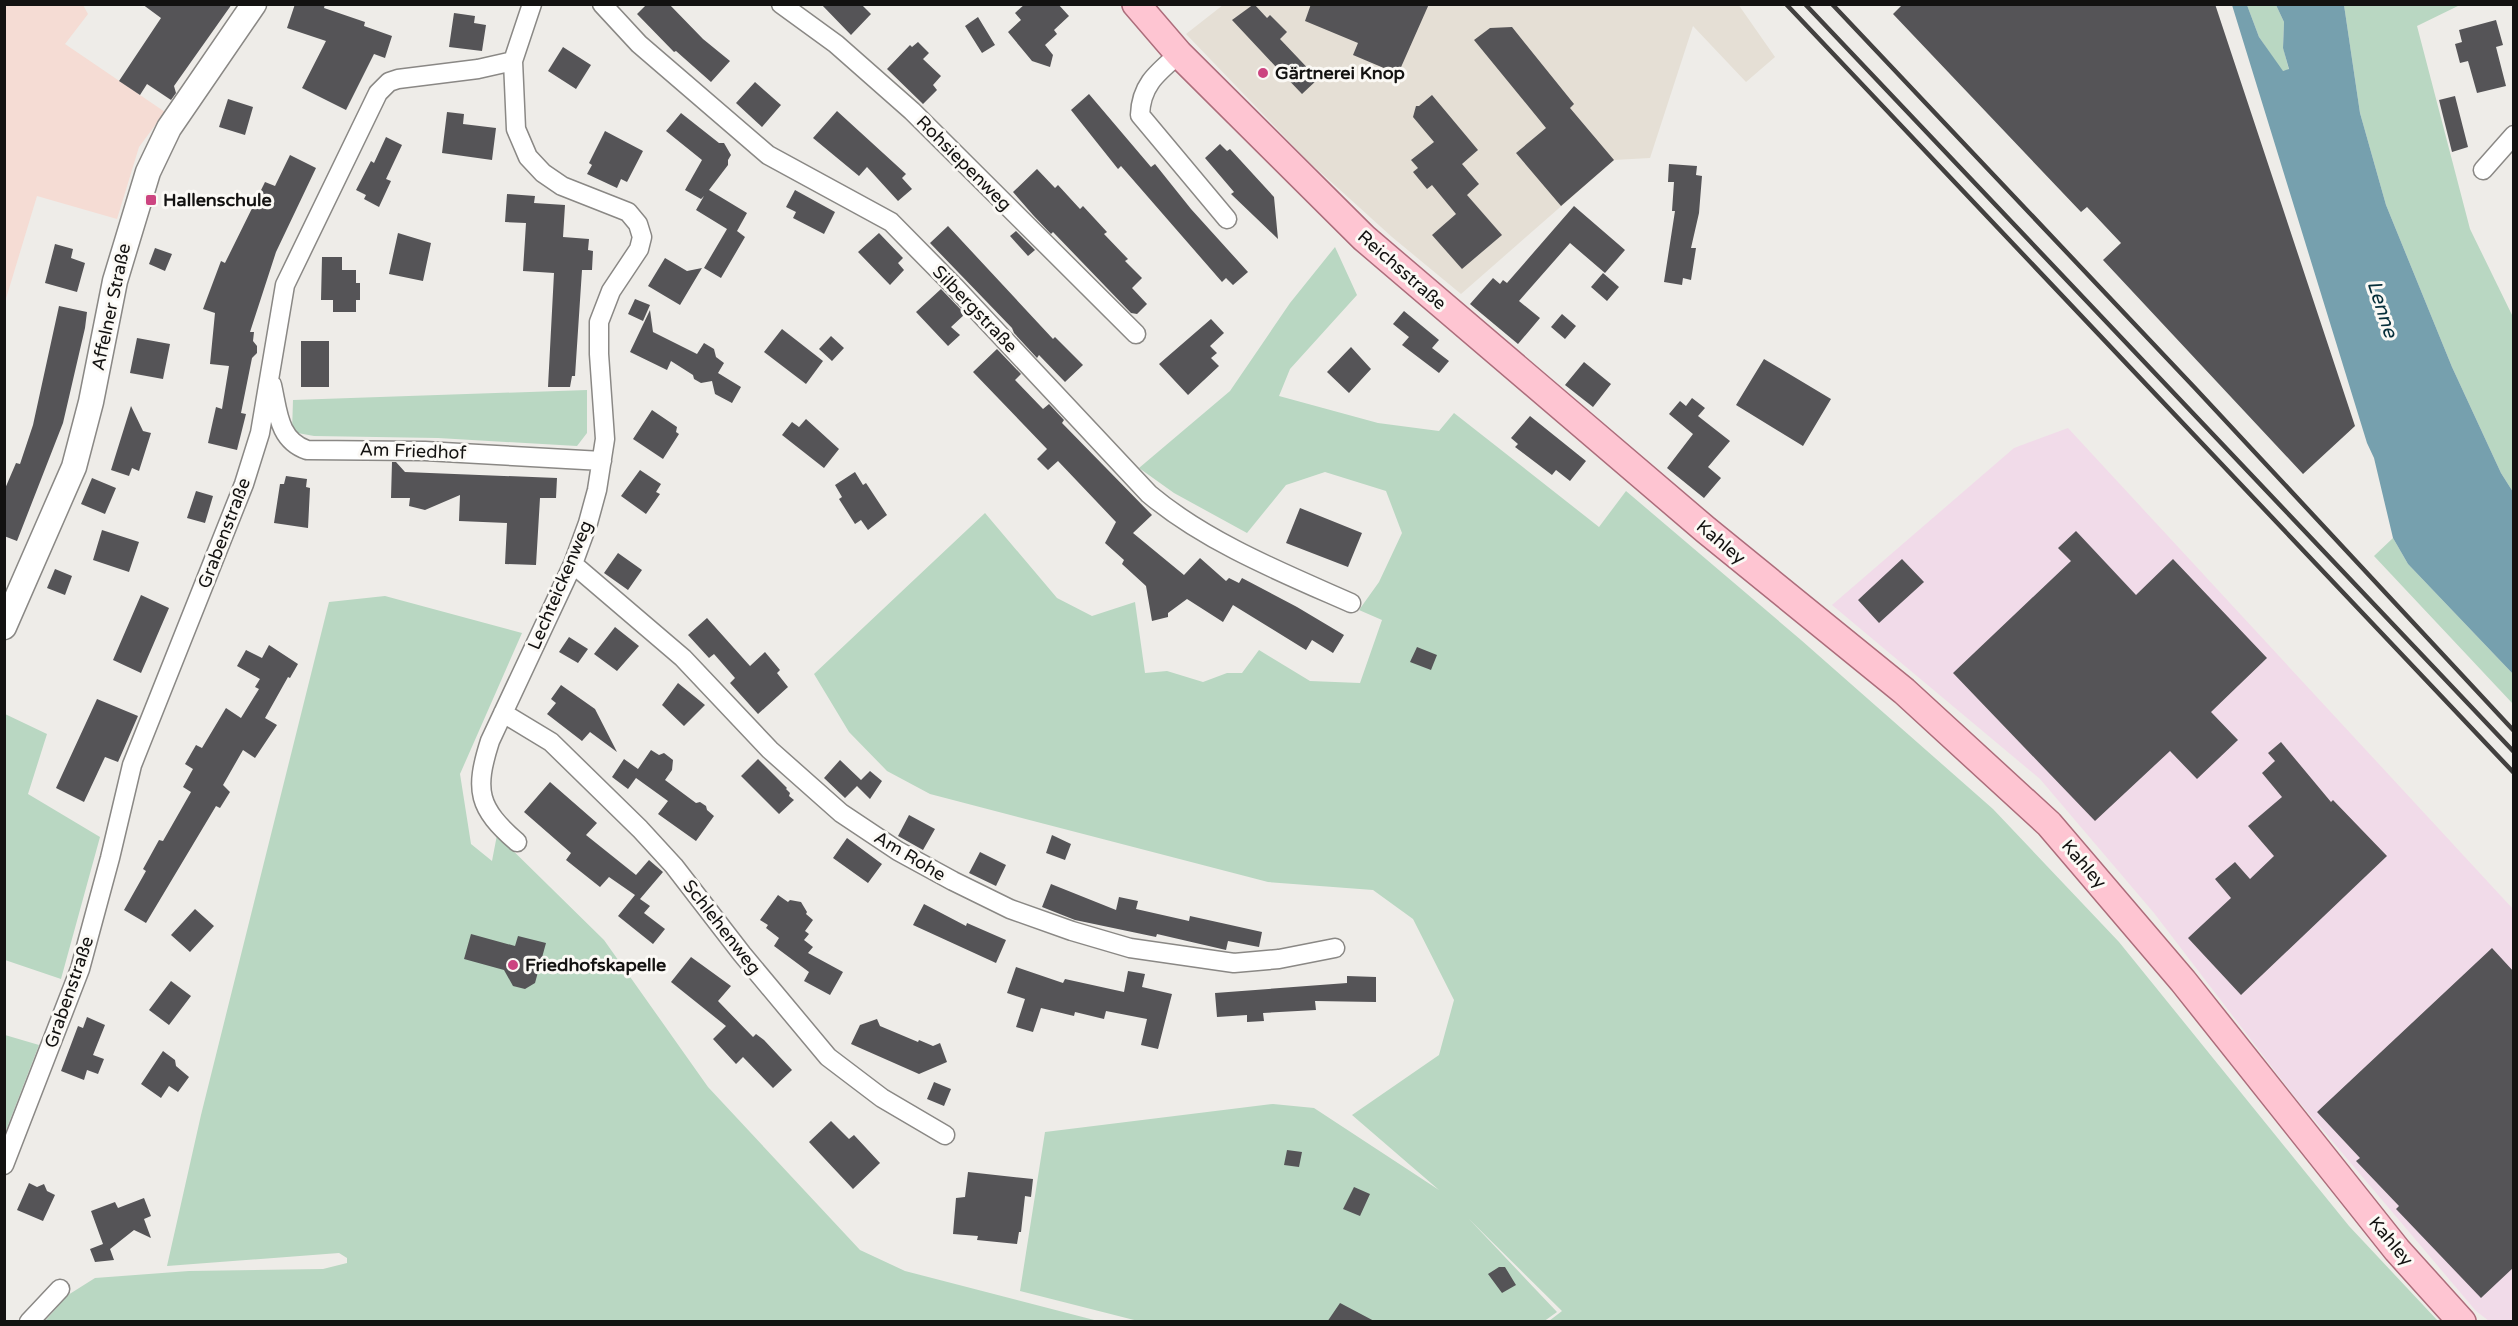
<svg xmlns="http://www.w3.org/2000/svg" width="2518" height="1326" font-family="'Varela Round',sans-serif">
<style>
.built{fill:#e5dfd5}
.industrial{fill:#f1dbe9}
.education{fill:#f5dcd4}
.green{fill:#b9d7c2}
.water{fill:#76a0ae}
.building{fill:#555457}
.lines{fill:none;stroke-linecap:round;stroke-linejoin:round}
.street-casing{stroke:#8a8885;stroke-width:21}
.secondary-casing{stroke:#8a8885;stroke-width:27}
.primary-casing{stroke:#ac6d7b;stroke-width:30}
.street{stroke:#fff;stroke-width:18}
.secondary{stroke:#fff;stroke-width:24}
.primary{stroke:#fec5d2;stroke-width:27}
.rail{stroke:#42403f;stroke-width:4.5}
.poi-dot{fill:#cc4480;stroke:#fbf9f5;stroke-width:2}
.labels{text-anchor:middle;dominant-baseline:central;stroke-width:6;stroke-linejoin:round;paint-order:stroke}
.poi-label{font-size:18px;font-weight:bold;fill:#131211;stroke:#fbf9f5;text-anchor:start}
.street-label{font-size:18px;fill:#131211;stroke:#fbf9f5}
.water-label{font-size:20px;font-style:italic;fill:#052e3a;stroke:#fbf9f5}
</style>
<rect width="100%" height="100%" fill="#eeece8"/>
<path class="built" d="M1738,4L1775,57L1746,82L1693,26L1650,158L1614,160L1461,294L1392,237L1308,161L1186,34L1223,5Z"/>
<path class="industrial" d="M2068,428L2513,909V1321H2489L2476,1311L2294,1096L2154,913L2040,779L1832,605L2014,448Z"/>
<path class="education" d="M5,5H83L88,14L65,44L165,112L139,147L117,219L37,196L5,302Z"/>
<path class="green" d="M2247,5H2276L2284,22L2283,47L2289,70L2282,71L2259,37Z
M2344,5H2460L2417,26L2470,229L2513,317V492L2501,473L2452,367L2386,205L2360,113Z
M1335,247L1357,295L1290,369L1279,396L1378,423L1439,431L1454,413L1599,527L1626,491L1801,640L1993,809L2119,942L2349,1226L2438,1321H1549L1562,1311L1469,1219L1557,1312L1543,1322H1142L1020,1291L1045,1132L1273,1104L1314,1108L1439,1190L1352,1115L1439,1055L1454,1000L1413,919L1373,890L1268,882L930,794L887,771L849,732L814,674L985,513L1057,598L1092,616L1135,602L1145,673L1167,671L1203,682L1227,673H1242L1259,650L1310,681L1360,683L1382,620L1359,610L1379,582L1402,533L1386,491L1325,472L1286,485L1247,533L1174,493L1139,468L1230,391L1290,303Z
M587,390V433L577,446L438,438L314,436L292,432L293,400Z
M2393,538L2408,564L2513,674V704L2374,556Z
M385,596L522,633L460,774L471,844L492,861L497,835L604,940L708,1087L860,1250L905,1271L1098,1321L44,1322L68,1295L95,1278L189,1271L323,1269L347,1263V1258L339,1253L167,1266L201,1115L329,602Z
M5,714L47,734L28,794L100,837L61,979L5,960Z
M5,1035L39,1045L5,1133L4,1035Z"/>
<path class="water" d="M2232,5H2247L2259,37L2283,71L2289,69L2283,48L2284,22L2276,5H2344L2360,113L2386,205L2452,367L2501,473L2513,492V674L2408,564L2393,538L2374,458L2367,443Z"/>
<path class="building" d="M142,4H232L174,86L176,93L171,100L147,84L140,95L119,81L161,18Z
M295,4H325L324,8L365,22L364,26L392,36L385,58L374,54L346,110L302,88L326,41L287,28Z
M647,4H669L703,39L730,61L711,82L676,51L674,52L637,14Z
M821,4H861L871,14L851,35Z
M1025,4H1058L1069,16L1054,30L1057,34L1045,45L1053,55L1050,67L1032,61L1008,32L1021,20L1015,13Z
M1254,4L1267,18L1270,15L1287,32L1280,39L1318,79L1302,94L1281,72H1276V67L1232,20Z
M1311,4H1429L1398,74L1353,55L1358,43L1305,21Z
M1903,4H2215L2355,426L2303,474L2103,260L2121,243L2087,207L2081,212L1893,14Z
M454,13L475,16L474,23L486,25L482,51L449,47Z
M978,17L995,45L982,53L965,26Z
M2496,20L2503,45L2496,47L2506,86L2477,93L2468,61L2460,63L2455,44L2462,42L2459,30Z
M1512,27L1574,104L1570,108L1614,160L1561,206L1516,153L1546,128L1474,40L1490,28Z
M918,42L929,53L923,59L941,76L933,85L937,90L923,104L887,69L910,45L912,47Z
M563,47L591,65L576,89L548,71Z
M755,82L781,105L762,127L736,103Z
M1089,94L1151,167L1155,164L1191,209L1248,272L1233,285L1226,278L1222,282L1121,166L1118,169L1071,110Z
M1432,95L1478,150L1462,164L1479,184L1467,195L1502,235L1462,269L1432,235L1456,214L1432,185L1427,189L1413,172L1418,168L1411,160L1434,142L1413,117L1416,106H1419Z
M2455,96L2468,147L2452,152L2439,100Z
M228,99L253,107L245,135L219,127Z
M837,111L906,174L902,178L912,189L898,201L867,167L859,176L813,138Z
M447,112L464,114L463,124L496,128L492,160L442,153Z
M681,113L719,143H724L731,155L728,160V165L709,190L747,213L737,231L745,237L721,278L704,268L727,229L696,210L704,196L701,199L685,190L702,160L666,131Z
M605,131L643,151L627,182L621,179L617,188L587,174L592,165L589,163Z
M386,137L402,145L386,179L391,181L379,207L364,199L366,195L356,190L371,161L374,163Z
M1220,144L1227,151L1230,149L1274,197L1278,239L1231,194L1234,192L1205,158Z
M290,155L316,168L276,252L250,332H254L253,341L257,346V353L252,358L241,413L246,414L237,450L208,443L216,407L222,409L229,366L210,364L215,313L203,309L221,261L225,263L265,182L275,186Z
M1669,164L1697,166L1696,175L1702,176L1699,213L1691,248H1696L1691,280L1683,278L1682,285L1664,282L1675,211H1672L1674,182H1668Z
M1037,169L1055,188L1058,185L1080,209L1083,206L1107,232L1104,234L1128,259L1125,261L1142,278L1132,288L1147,304L1137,314L1131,313L1053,232L1051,234L1033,215L1013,192Z
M795,190L835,212L824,234L793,218L796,212L786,207Z
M507,194L535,196L534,203L565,205L563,237L589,239L588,250L593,251L592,270H582L575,376H572L570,387H548L554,273L523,271L526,223L505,222Z
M1574,206L1625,250L1605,273L1570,243L1519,301L1540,318L1518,344L1470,304L1493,278L1500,284L1503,280L1507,283Z
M948,226L1053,339L1055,337L1083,365L1065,382L1039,355L1037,358L1014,333L1012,328L930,243Z
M1016,231L1035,250L1028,256L1010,236Z
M398,233L431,243L423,281L389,274Z
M879,233L903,258L898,263L904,270L890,285L858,252Z
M55,244L73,249L71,258L85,263L77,292L45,283Z
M155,248L172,254L165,271L149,264Z
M322,257H342V270H356V283H360V300H356V312H333V300H321Z
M665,258L687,271L702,268L680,305L648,286Z
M1603,273L1619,287L1607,301L1591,287Z
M941,289L965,314L951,327L960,335L948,346L916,312Z
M635,299L650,305L643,321L628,314Z
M59,306L87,312L85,328L63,423L17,541L4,536V491L16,463L20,464L33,425Z
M650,310L653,332L697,354L704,343L714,349L716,357L724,363L718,373L741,387L732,403L715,394L712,381L701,383L694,379L693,375L671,361L667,370L630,352Z
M1404,311L1439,340L1432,348L1449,361L1439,373L1402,345L1409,337L1393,324Z
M1562,314L1576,326L1565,339L1551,327Z
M1211,319L1224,333L1210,346L1217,353L1211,358L1219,366L1188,395L1159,364Z
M782,329L823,361L806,384L764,352Z
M831,336L844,348L832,361L819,349Z
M137,338L170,344L163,379L130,373Z
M301,341H329V387H301Z
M1351,347L1371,369L1349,393L1327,372Z
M997,349L1021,374L1015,380L1043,409L1049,404L1064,420L1062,423L1152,515L1133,533L1184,575L1200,558L1226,581L1229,578L1239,583L1242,578L1297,607L1344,635L1333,653L1312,640L1306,650L1233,605L1223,622L1187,599L1168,613V617L1152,621L1146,586L1122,564L1124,560L1105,543L1116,522L1058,461L1048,470L1037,459L1047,449L973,372Z
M1764,359L1831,399L1803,446L1736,405Z
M1584,362L1611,384L1593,407L1565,385Z
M1692,398L1705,408L1698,416L1730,441L1708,467L1721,478L1704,498L1667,468L1693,434L1669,414L1680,401L1686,406Z
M131,406L143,431L151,433L139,471L132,468L129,476L111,470Z
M652,410L677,427L676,432L679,434L663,459L633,439Z
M1530,416L1586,461L1570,481L1556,470L1552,475L1515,447L1518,444L1511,438Z
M806,419L839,449L824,468L782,435L792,422L799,427Z
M392,462H396L405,472L557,478L556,498H540L536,565L505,564L507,523L459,521L460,495L425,510L409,506L410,498H391Z
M640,470L661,484L656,492L660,494L646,514L621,496Z
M855,472L863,485L866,483L887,515L868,530L861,520L855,524L839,499L842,497L835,485Z
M286,476L307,479L306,487L310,488L308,528L274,523L280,484H284Z
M92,478L116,488L105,514L81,504Z
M196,491L213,496L205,523L187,518Z
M1300,508L1362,533L1348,567L1286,543Z
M102,530L139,542L129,572L93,560Z
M2076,531L2136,595L2173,559L2267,658L2211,712L2238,740L2197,779L2170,751L2095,821L1953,673L2071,561L2058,548Z
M618,553L642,570L628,590L604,573Z
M1902,559L1924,582L1879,623L1858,600Z
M55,569L72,576L65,595L47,588Z
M141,595L169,608L141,673L113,660Z
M707,618L750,666L765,652L780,670L777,673L788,687L758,714L730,683L735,678L714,654L709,658L688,635Z
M615,627L639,646L617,671L594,654Z
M569,637L588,649L578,663L559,652Z
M269,645L298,664L290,678L288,677L265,718L277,725L255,758L243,750L223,785L230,792L220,808L216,806L146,923L124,910L146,871L143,869L159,840L163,841L191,792L183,787L193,769L185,764L196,745L202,748L226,708L241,718L259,689L255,687L260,679L237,666L246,650L262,658Z
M1417,647L1437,655L1431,670L1410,662Z
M678,683L705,705L684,726L662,705Z
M561,685L595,709L617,752L590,732L582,741L547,714L556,703L551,699Z
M97,699L138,716L118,762L105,757L84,802L56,788Z
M2281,742L2331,802L2333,800L2387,856L2241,995L2188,938L2231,898L2215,879L2235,862L2250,879L2274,856L2248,826L2282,797L2262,773L2275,761L2268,753Z
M651,750L659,755L664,753L673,760L672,770L665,780L696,803L700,802L706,806L707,810L714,816L696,841L658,814L668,801L636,778L628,789L612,777L624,759L638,769Z
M758,759L787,788L786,789L790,793L789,796L794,800L779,814L741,776Z
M840,760L861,780L870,771L882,781L870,799L857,786L845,798L824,778Z
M550,782L597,823L586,835L636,875L649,860L663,872L640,899L650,906L644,913L665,929L653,944L618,916L635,895L609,877L600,887L566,860L571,853L524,812Z
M909,815L935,829L923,850L898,836Z
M1052,835L1071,844L1065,860L1046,853Z
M847,838L882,864L868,883L833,858Z
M980,852L1006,865L996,886L969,873Z
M1051,884L1116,910L1119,897L1138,901L1136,909L1189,921L1190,916L1262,932L1259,947L1228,941L1226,950L1157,934L1156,937L1075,920L1042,907Z
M778,895L788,902L790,900L801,902L807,912L806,914L813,920L805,931L809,934L804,940L813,947L808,953L843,972L830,995L804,981L809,972L774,946L779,938L766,928L768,925L760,920Z
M924,904L966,926L967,923L1006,940L996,963L913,925Z
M195,909L214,926L190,952L171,935Z
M471,934L515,946L518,936L546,943L535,983L525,989L513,986L504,970L464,959Z
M2492,948L2514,972V1267L2481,1298L2396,1209L2399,1206L2356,1161L2360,1158L2317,1112Z
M691,957L731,986L718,1001L753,1037L756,1034L764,1040L792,1070L773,1088L743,1057L736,1064L713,1039L726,1026L671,982Z
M1016,967L1063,983L1065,979L1124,992L1128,971L1145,974L1142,987L1172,994L1158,1049L1141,1045L1147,1019L1106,1011L1104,1019L1075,1012L1074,1016L1041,1008L1033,1032L1016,1027L1025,999L1007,993Z
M1347,976L1376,977V1002L1315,1001L1316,1010L1263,1013L1264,1021L1247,1022V1015L1217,1017L1215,993L1347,983Z
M171,981L191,996L169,1025L149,1010Z
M87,1017L105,1025L93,1055L104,1059L98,1074L87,1070L84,1080L61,1071L78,1026L83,1028Z
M877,1019L880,1026L918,1042L919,1040L933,1046L940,1043L947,1062L919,1074L851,1044L860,1025Z
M163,1051L175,1060L176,1066L189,1077L178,1092L169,1086L161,1098L141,1084Z
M934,1082L951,1089L944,1106L927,1099Z
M831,1121L849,1139L854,1135L880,1163L853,1189L809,1142Z
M1287,1150L1302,1152L1299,1167L1284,1165Z
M968,1172L1033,1179L1031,1197L1025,1196L1021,1232H1019L1017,1244L977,1240L978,1236L953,1234L956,1198L965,1197Z
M29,1183L37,1187L44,1184L47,1191L55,1195L43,1221L17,1210Z
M1354,1187L1370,1194L1360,1216L1343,1209Z
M144,1198L151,1216L144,1219L151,1238L134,1230L110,1249L114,1260L95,1262L90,1249L103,1244L91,1211L115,1202L118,1208Z
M1499,1267H1505L1516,1285L1502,1293L1488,1274Z
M1340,1303L1342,1304L1376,1322H1327Z"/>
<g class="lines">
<g class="street-casing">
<path id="street" d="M602,4L639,44L768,155L891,222L954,286L1149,494C1206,542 1283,573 1351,603
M781,4L836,44L912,111L1136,334
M1179,54C1157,73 1141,85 1140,115L1227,219
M2483,170L2514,135
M272,385C278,411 278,440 307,450L425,451L602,461
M573,564L683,658L770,750L841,813L898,851L953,881L1010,909L1072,931L1130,948L1234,963L1279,959L1335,948
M503,713L551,742L640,829L674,866L742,954L828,1057L882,1098L945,1135
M517,842C478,808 474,791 490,741L573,564L588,523L597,490L605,439L599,354V322L611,291L639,249L642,237L638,224L628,212L562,186L543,173L528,157L516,129L513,61L532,4
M4,1165L80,969L110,858L132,765L244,484L260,433L285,285L378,93L389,82L398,79L478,69L513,61
M29,1322L60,1289"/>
</g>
<g class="secondary-casing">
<path id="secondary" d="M4,627L74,467L91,402L115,281L148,172L169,128L254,4"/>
</g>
<g class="primary-casing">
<path id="primary" d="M1136,4L1179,54L1364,238L1706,530L1904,691L2049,824L2183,981L2397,1250L2462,1322"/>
</g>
<use href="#street" class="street"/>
<use href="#secondary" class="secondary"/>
<use href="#primary" class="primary"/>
<path class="rail" d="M1786,4L2514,773
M1805,4L2514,752
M1832,4L2194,387L2514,731"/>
</g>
<g class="poi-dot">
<circle cx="1263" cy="73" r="6"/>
<rect x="145" y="194" width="12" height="12" rx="3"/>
<circle cx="513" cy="965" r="6"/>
</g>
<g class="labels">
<g class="poi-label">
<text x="1275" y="73">Gärtnerei Knop</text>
<text x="163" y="200">Hallenschule</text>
<text x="525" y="965">Friedhofskapelle</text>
</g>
<g class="street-label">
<text transform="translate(964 163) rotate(45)">Rohsiepenweg</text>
<text transform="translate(1402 270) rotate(41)">Reichsstraße</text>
<text transform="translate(111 307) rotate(-78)">Affelner Straße</text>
<text transform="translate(975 309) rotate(46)">Silbergstraße</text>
<text transform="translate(413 451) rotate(2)">Am Friedhof</text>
<text transform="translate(224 533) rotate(-69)">Grabenstraße</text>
<text transform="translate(1721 542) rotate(40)">Kahley</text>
<text transform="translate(560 585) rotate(-67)">Lechteickenweg</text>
<text transform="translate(910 856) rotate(31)">Am Rohe</text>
<text transform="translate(2084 864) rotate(49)">Kahley</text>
<text transform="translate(722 927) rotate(52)">Schlehenweg</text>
<text transform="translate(69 992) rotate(-71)">Grabenstraße</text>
<text transform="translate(2391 1241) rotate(50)">Kahley</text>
</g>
<g class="water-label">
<text transform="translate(2382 309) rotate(72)">Lenne</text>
</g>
</g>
<rect width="2518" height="1326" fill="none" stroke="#131211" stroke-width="12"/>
</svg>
